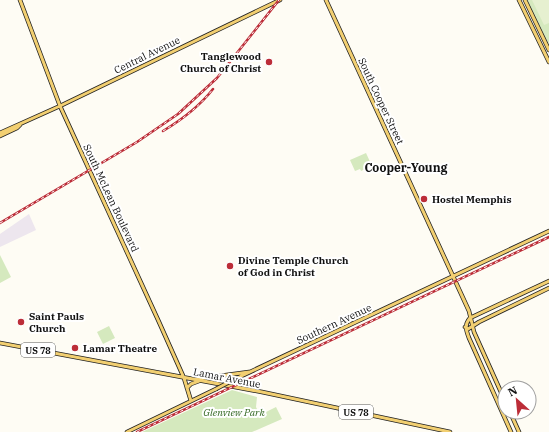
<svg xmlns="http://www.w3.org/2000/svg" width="549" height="432" font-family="'IBM Plex Serif',serif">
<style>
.industrial{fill:#ede6ee}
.green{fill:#d5e9be}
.pitch{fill:#e6f0d0}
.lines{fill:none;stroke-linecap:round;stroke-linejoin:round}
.major-casing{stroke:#212121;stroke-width:4.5}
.major{stroke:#f2cf71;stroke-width:3}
.rail-casing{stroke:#bc2d38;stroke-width:2.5}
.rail{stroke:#fff;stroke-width:1;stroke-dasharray:3;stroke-linecap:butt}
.major-bridge-casing{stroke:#212121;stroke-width:4.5;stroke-linecap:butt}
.major-bridge{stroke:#f2cf71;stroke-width:3}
.poi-dot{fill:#bc2d38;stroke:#fff;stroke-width:1.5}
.labels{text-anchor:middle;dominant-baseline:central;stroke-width:4;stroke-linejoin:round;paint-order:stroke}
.shield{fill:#fff;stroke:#585858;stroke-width:1}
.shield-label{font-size:9px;font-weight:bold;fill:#101010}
.street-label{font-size:10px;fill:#101010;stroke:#fff}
.poi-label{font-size:10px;font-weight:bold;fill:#101010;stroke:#fff;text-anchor:start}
.park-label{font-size:10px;font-style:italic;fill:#326722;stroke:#fff}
.quarter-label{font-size:12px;font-weight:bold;fill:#101010;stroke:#fff}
</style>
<rect width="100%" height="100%" fill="#fefcf4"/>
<path class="industrial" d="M29,214L36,230L0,247V234Z"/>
<path class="green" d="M527,0H549V44L545,38Z
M366,153L372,166L361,171L360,169L355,171L350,160Z
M0,255L11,277L0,283Z
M109,326L115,338L103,344L97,332Z
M232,390L257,397L256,407L260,415L276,407L282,419L252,432H142Z"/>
<path class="pitch" d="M532,0H549V23L544,25Z"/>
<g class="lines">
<g class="major-casing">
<path id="major" d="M20,0L60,106L159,322L184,378L191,401
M326,0L469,311L474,332L505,401
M519,0L549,62
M525,0L549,50
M0,133L60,106L280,0
M0,136L17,128L20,125
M465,327L468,329L479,322L549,288
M0,343L262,392L450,432
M197,379L249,372
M233,380L549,231
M187,388L191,384L199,381
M510,412L519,432
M127,432L216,389
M511,432L469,338C466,330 464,325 470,318L549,281"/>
</g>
<use href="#major" class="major"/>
<g class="rail-casing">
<path id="rail" d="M163,131C183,119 199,107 213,89
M0,223L137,142L178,114L217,78L279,0
M137,432L549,237"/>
</g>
<use href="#rail" class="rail"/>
<g class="major-bridge-casing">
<path id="major-bridge" d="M216,389L233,380"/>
</g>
<use href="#major-bridge" class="major-bridge"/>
</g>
<g class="poi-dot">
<circle cx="269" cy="62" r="4"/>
<circle cx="424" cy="199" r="4"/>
<circle cx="230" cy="266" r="4"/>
<circle cx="21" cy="322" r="4"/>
<circle cx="75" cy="348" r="4"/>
</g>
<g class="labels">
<g class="shield">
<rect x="21" y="343" width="34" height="14" rx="3"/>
<rect x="339" y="405" width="34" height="14" rx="3"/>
</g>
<g class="shield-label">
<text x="38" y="350">US 78</text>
<text x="356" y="412">US 78</text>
</g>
<g class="street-label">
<text transform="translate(147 55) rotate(-26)">Central Avenue</text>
<text transform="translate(381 101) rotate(65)">South Cooper Street</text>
<text transform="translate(111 198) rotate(65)">South McLean Boulevard</text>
<text transform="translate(334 324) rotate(-25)">Southern Avenue</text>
<text transform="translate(227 378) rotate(11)">Lamar Avenue</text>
</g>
<g class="poi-label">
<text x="261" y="56" text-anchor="end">Tanglewood<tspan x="261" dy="12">Church of Christ</tspan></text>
<text x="432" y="199">Hostel Memphis</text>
<text x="238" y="260">Divine Temple Church<tspan x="238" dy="12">of God in Christ</tspan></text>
<text x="29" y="316">Saint Pauls<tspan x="29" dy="12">Church</tspan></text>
<text x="83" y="348">Lamar Theatre</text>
</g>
<g class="park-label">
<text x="234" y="412">Glenview Park</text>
</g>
<g class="quarter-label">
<text x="406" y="167">Cooper-Young</text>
</g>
</g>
<g transform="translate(517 400) rotate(333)"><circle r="19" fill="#ffffff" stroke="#9f9f9f"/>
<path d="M0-3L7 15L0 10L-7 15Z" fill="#bc2d38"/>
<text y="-6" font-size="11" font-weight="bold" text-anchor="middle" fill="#101010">N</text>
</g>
</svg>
